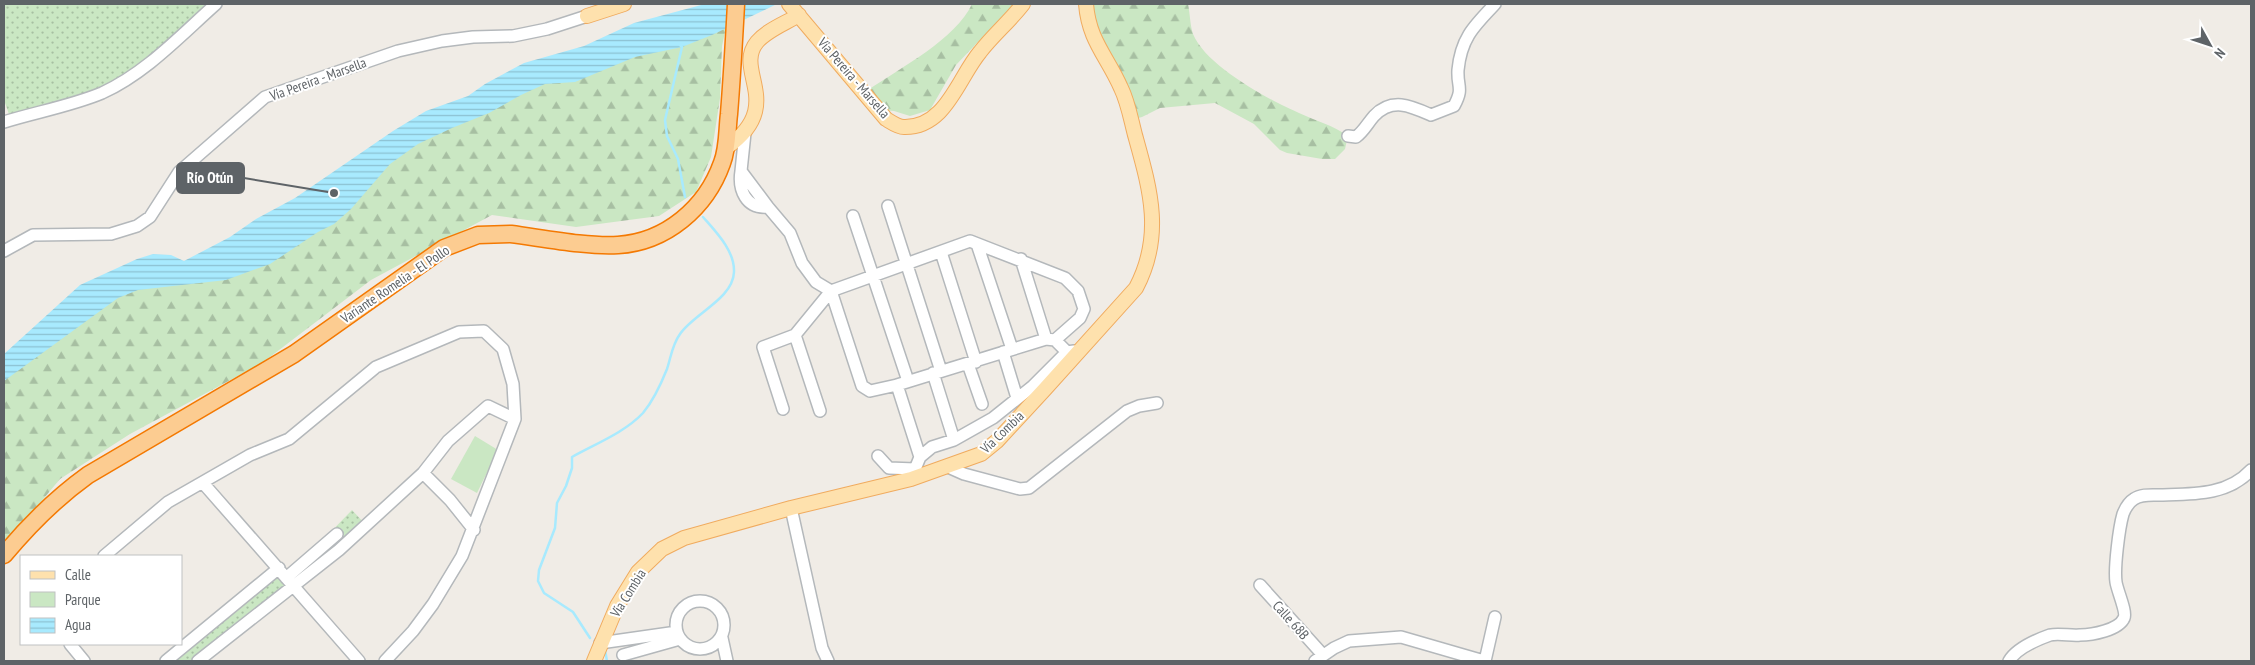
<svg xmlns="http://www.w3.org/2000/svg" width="2255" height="665" font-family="'PT Sans Narrow',sans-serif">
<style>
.green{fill:url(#green-dots)}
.forest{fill:url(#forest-firs)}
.pitch{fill:#cae7c3}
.water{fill:url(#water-rules)}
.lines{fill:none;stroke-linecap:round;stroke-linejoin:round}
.stream{stroke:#a8eafe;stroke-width:2.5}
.minor-casing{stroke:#b4b8bb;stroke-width:14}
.major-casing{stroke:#f0ab5f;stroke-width:16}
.highway-casing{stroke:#f47902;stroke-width:19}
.minor{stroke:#fff;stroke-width:11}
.major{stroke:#fee1ad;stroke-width:14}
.highway{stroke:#fccc91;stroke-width:16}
.labels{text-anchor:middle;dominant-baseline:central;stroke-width:4;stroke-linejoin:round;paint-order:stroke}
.street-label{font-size:14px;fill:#5e6367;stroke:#fff}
.leader{fill:none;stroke:#5e6367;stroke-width:2}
.callout-dot{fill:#5e6367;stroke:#fff;stroke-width:2}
.callout{fill:#5e6367;stroke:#5e6367;stroke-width:2}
.callout-label{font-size:15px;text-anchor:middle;font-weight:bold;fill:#fff}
</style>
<defs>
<pattern id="green-dots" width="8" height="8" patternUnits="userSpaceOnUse" patternTransform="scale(1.25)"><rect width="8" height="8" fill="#cae7c3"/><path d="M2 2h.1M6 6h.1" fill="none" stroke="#a7bfa2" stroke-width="1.8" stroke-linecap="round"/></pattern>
<pattern id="forest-firs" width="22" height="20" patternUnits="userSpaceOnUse" patternTransform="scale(1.25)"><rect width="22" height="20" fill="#cae7c3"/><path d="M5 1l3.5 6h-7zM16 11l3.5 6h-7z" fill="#a7bfa2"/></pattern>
<pattern id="water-rules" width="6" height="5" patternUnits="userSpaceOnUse" patternTransform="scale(1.25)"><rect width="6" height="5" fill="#a8eafe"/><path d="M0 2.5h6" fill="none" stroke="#8cc1d1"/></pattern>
</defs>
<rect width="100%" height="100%" fill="#f0ece6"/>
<path class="green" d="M4,4H216L116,86L11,120L4,100Z
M352,510L366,525L198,661H166L279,568L283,574L321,542Z"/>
<path class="forest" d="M972,4H1014L956,65L930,110L910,116L894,111L883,110L868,90C900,68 956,39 972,4Z
M1086,4H1188C1190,13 1190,25 1193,34C1206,66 1269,100 1299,113C1316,121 1333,125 1348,136L1345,149L1335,159H1322L1287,153L1280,150L1254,124L1215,103L1160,108L1142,117L1131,120Z
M730,9L722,46L720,98L711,157L696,192L659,216L576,227L492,215L371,280L262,363L130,434L60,479L4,546V381L51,337L143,280L191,284L408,139L507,90Z"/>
<path class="pitch" d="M475,436L498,450L477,493L451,479Z"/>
<path class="water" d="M705,4H777L712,35L682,47L635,57L575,82L545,84L521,95L489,113L452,128L418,144L390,164L351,209L334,224L318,232L270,264L226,280L138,290L118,298L4,381V354L80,285L137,259L153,254L171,255L184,261L230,237L256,219L295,198L393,131L426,111L468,96L485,84L524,63L584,46L634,23Z"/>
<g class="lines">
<path class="stream" d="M680,45L682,47L665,120L667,136L678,159L685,197
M590,638L573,612L544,593L538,581L539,570L555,528L557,503L566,486L572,468V457C595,444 624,433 643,413C653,401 661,384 667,369C671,357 672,345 680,334C693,314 733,299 734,272C735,251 716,232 703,217
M605,650L607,661"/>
<g class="minor-casing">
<path id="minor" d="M4,122C36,112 71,106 102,93C146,73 181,35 216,4
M745,133L741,171L768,207L790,233L802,263L816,282L831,291L862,386L870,391L897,385L1046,339L1055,340L1067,352
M1348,136L1356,137C1364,131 1367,124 1374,116C1392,97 1411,106 1431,115L1454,106C1464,87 1457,88 1458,70C1461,38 1474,26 1495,4
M741,171C738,190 746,209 768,207
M888,206L941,371
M853,216L908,381
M977,244L1012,349
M4,251L33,235L111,234L137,226L150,217L179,172L265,97L398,51L442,41L473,37L513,36L547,29L587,16
M941,252L976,362
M1021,259L1046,339
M795,335L820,411
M1003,352L1017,398
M968,364L982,404
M933,373L954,440
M897,385L920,457
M783,409L763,347L795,335L831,291L970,241L1065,278L1078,291L1084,309L1080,318L1055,340
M878,456L889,468L915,469
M946,466L964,474L1020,489L1029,488L1127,411L1139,406L1157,403
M423,473L450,500L474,530
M911,479L920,457L932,447L954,440L993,418L1033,386L1067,352L1074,351
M203,483L359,661
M791,508L822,648L828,661
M104,556L168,502L250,455L289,439L376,367L459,332L484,331L503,349L513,384L515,419L462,556L433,604L413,631L385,661
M286,578L337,534
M1260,585L1323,655
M676 625a24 24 0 1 1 48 0a24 24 0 1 1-48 0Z
M722,638L727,661
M600,643L677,632
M70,644L84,661
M623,655L680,639
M166,661L279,568
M198,661L339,550L423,473L448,441L488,406L515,419
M1315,661L1334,648L1349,641L1401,637L1484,661
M1485,661L1495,617
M2009,661C2016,649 2036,640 2050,635C2059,633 2071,636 2080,635C2092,635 2119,630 2124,618C2127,612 2117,590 2116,582C2114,568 2119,528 2123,514C2125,509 2129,502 2134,499C2141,494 2151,495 2159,495C2192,494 2227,496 2251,470"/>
</g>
<g class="major-casing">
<path id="major" d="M789,4L886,119C891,122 898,127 904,127C946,128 958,78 980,52C993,35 1010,21 1023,4
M587,16L624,4
M726,148C787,105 733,71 757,42C767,30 786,23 799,15
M594,661L617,606L638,572L662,549L684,538L791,508L911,479L981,454L997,441L1045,389L1136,288C1164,235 1150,189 1135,135C1131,120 1128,102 1121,88C1107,56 1089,41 1086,4"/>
</g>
<g class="highway-casing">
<path id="highway" d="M4,555C29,525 56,498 88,475L294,354L444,248L478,235L511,234C542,238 588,247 618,245C666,242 706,208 722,163C728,148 727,130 729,114C732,77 734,41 736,4"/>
</g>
<use href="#minor" class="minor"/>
<use href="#major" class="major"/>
<use href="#highway" class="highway"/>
</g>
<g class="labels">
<g class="street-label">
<text transform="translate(854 78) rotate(49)">Vía Pereira - Marsella</text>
<text transform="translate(318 79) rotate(-20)">Vía Pereira - Marsella</text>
<text transform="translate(395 284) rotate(-34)">Variante Romelia - El Pollo</text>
<text transform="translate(1002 432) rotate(-44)">Vía Combia</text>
<text transform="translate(628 593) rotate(-58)">Vía Combia</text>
<text transform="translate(1291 620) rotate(48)">Calle 68B</text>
</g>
</g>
<path class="leader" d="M334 193L244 178"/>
<circle class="callout-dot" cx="334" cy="193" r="5"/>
<rect class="callout" x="177" y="163" width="67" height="30" rx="5"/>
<g class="callout-label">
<text x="210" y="183">Río Otún</text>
</g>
<rect width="2255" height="665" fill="none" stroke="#5e6367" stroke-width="10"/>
<rect x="20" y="555" width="162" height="90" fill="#ffffff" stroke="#bfc1c2"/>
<rect x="30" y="571" width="25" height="8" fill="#fee1ad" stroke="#bfc1c2"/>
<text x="65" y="580" font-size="15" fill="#5e6367">Calle</text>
<rect x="30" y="592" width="25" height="15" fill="#cae7c3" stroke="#bfc1c2"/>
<text x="65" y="605" font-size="15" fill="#5e6367">Parque</text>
<rect x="30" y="618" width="25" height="15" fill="url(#water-rules)" stroke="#bfc1c2"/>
<text x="65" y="630" font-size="15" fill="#5e6367">Agua</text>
<g transform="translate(2210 45) rotate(130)" stroke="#ffffff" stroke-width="4" paint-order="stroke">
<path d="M0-4L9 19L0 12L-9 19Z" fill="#5e6367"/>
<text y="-8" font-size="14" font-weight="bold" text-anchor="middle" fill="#5e6367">N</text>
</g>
</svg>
